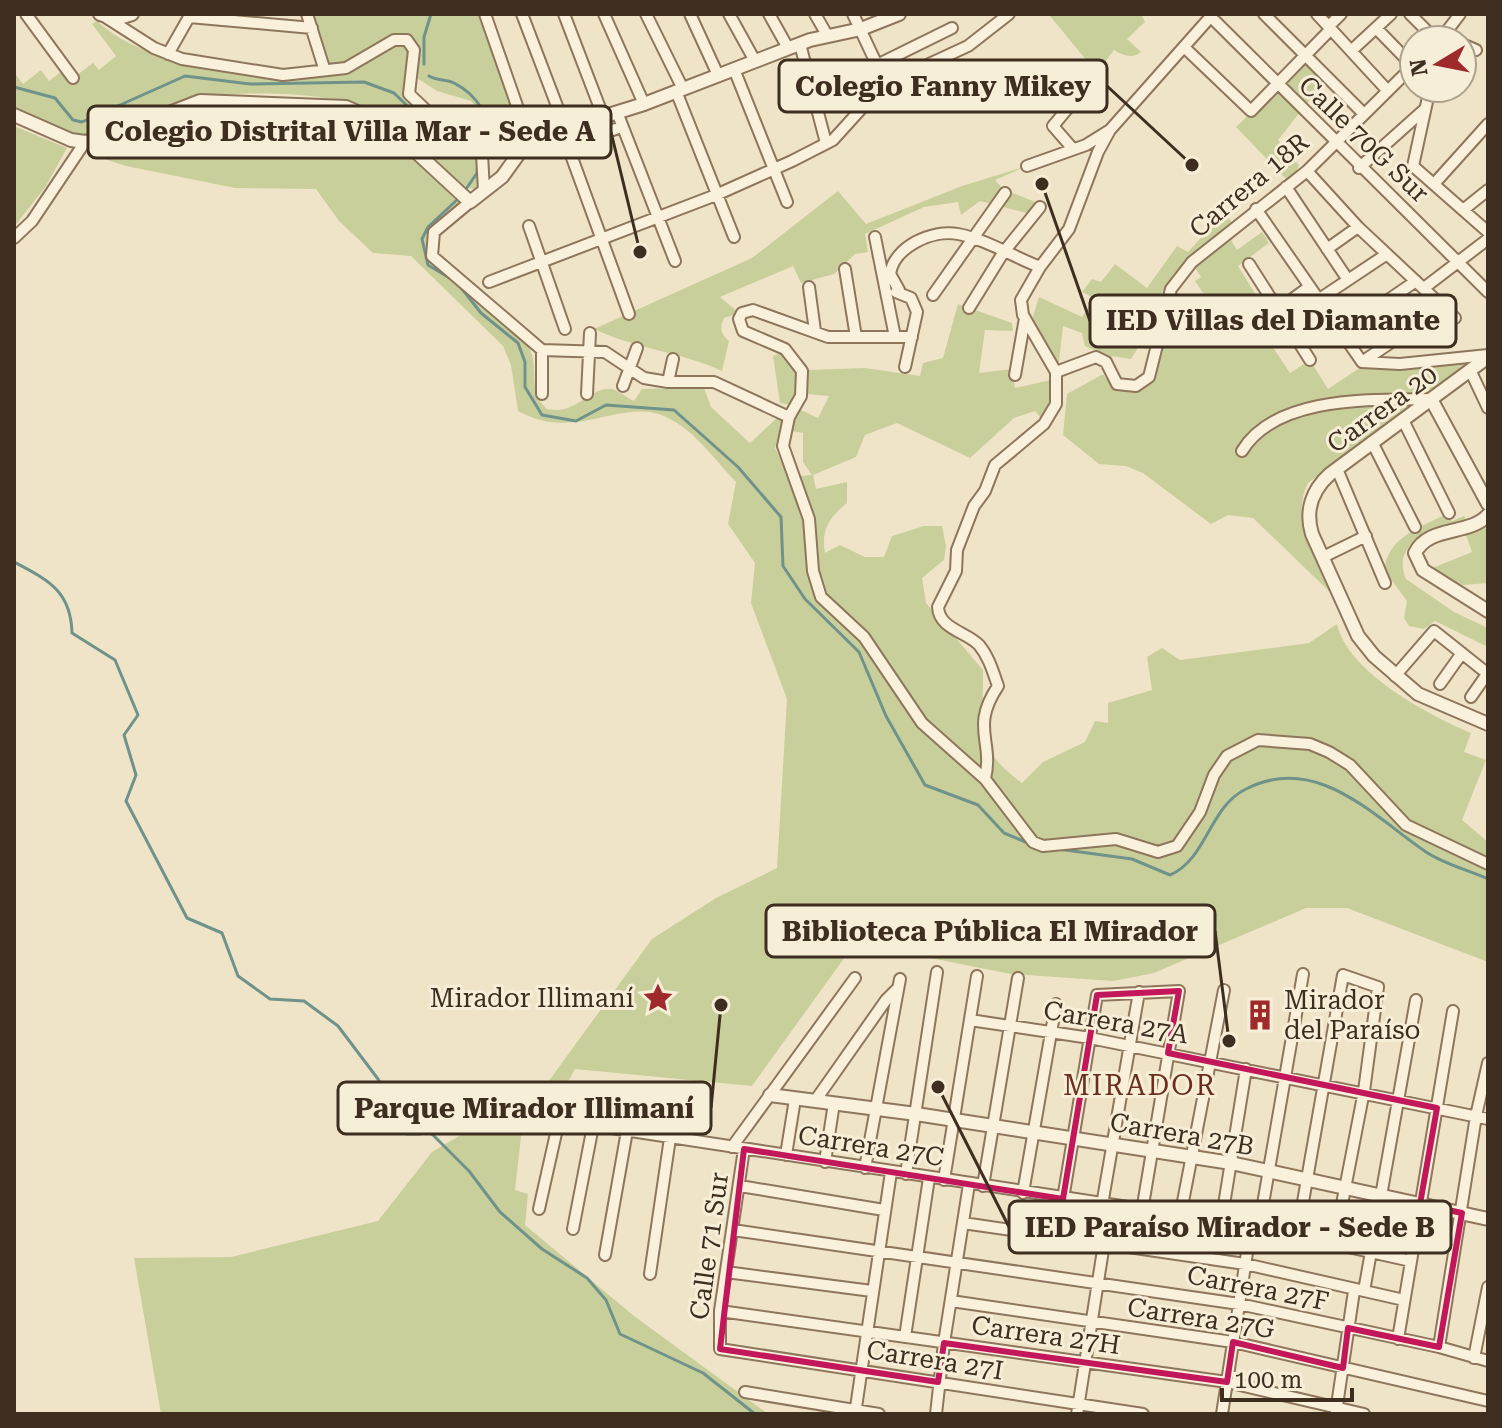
<svg xmlns="http://www.w3.org/2000/svg" width="1502" height="1428" font-family="'Roboto Serif',serif">
<style>
.green{fill:#c9cf9b}
.lines{fill:none;stroke-linecap:round;stroke-linejoin:round}
.stream{stroke:#6f938a;stroke-width:3}
.minor-casing{stroke:#8d765c;stroke-width:14}
.tertiary-casing{stroke:#8d765c;stroke-width:16}
.minor{stroke:#faf1dc;stroke-width:10}
.tertiary{stroke:#faf1dc;stroke-width:12}
.marked{fill:none;stroke:#c2185b;stroke-width:6;stroke-linejoin:round}
.labels{text-anchor:middle;dominant-baseline:central;stroke-width:6;stroke-linejoin:round;paint-order:stroke}
.street-label{font-size:26px;fill:#3d2e20;stroke:#f7eed8}
.poi-label{font-size:26px;fill:#3d2e20;stroke:#f7eed8;text-anchor:end}
.neighbourhood-label{font-size:28px;letter-spacing:2px;fill:#6b2e1e;stroke:#f7eed8}
.leader{fill:none;stroke:#3d2e20;stroke-width:3}
.callout-dot{fill:#3d2e20;stroke:#f7eed8;stroke-width:3}
.callout{fill:#f7eed8;stroke:#3d2e20;stroke-width:3}
.callout-label{font-size:28px;text-anchor:middle;font-weight:bold;fill:#3d2e20}
</style>
<rect width="100%" height="100%" fill="#f0e4c8"/>
<path class="green" d="M311,14H479L518,132L493,144L485,138L479,110L471,101L437,91L406,71C394,112 448,130 476,147L482,182L475,189C456,190 407,130 385,117C337,89 252,92 197,96C161,103 119,138 84,137C62,137 35,117 14,109V72L23,84L41,70L49,81L66,68L73,78L93,63L99,70L116,56L92,24L97,21C153,73 257,72 330,72Z
M1053,14H1141L1145,22L1127,39L1141,52C1133,59 1123,56 1114,50L1097,73L1050,16Z
M1304,62L1324,82L1278,140L1299,165L1295,174L1287,180L1236,127Z
M212,106C262,108 345,98 385,131C412,153 435,180 460,204C442,219 419,231 429,258L526,343C542,363 525,390 547,409C576,416 591,385 612,389C619,391 628,398 634,401L642,389L704,388L711,407L750,443L778,417L782,421L775,448L789,477L812,475L803,462V433L791,431L799,409L818,418L829,396L808,394L807,370L865,368L920,376L923,363L943,358L958,304L1012,323L1013,331L985,330L979,373L1012,369L1015,388L1051,380V398L1041,418L1035,411L1014,418L970,458L897,423L865,435L856,457L813,475L816,489L847,482V503C829,518 821,529 825,553L840,545L865,557H884L892,536L924,526H942L946,546L944,560L922,578L926,603L983,670C984,725 971,746 1022,783L1043,762L1085,742L1095,721L1108,723V703L1152,690L1147,657L1162,648L1180,660L1309,643L1337,624C1348,673 1429,715 1471,733L1464,752L1486,760L1462,820L1488,842V962L1347,908H1306L1154,973L1113,981L1011,974L855,943L752,1086L575,1069L546,1122L523,1119L515,1190L528,1194L525,1225L634,1316L768,1414H161L134,1258L231,1257L378,1221L432,1152L491,1117L535,1100L652,939L716,898L777,868L787,699L751,603L755,563L728,524L736,482C716,461 695,431 668,418C623,395 577,444 518,411L511,365L503,346L411,256L373,253L339,221L316,189L235,188L126,166L86,153L190,109Z
M14,126L67,148L46,186L14,227Z
M1027,166L995,180L1003,189L1045,206L1038,216L980,201L961,215L958,202L924,207L865,234L868,252L855,254L834,274L801,283L793,266L720,297L739,313L724,318C719,328 721,334 729,341L722,371C681,352 636,349 594,329L752,258L838,191L866,224L962,186Z
M1224,213L1232,222C1176,270 1159,273 1147,350L1139,346L1131,359L1112,356L1113,366L1104,354L1085,346L1082,333L1063,326L1059,362L1054,360L1030,325L1039,297L1082,317L1094,298L1082,292L1092,279L1101,282L1115,264L1147,288L1177,246L1188,252Z
M1262,232L1269,243L1238,266L1259,300L1237,316L1257,346L1268,340L1290,373L1310,360L1328,389L1361,367L1399,368L1477,359L1308,483C1289,520 1318,561 1333,595L1253,518L1228,515L1211,524L1143,473L1126,466L1099,464L1063,435L1067,394L1103,374C1116,397 1149,398 1156,369C1158,362 1157,351 1157,343L1211,305L1195,281L1201,277L1194,266L1229,237L1237,250Z
M783,352C799,367 801,386 791,405L780,403L773,356Z
M1446,514L1452,521L1464,516L1468,522L1410,546C1401,557 1401,566 1406,579L1454,612L1488,628V647L1435,621L1424,629L1409,626L1404,618L1407,601L1384,570C1389,536 1418,529 1446,514Z
M1488,522V583L1463,585L1430,569L1472,552L1466,535Z"/>
<g class="lines">
<path class="stream" d="M424,64V37L431,14
M429,76C437,81 446,79 454,83C476,94 496,121 487,145
M14,87L55,98L73,120L82,122L185,76L250,84L364,82L394,93L429,127L472,149L478,160L477,173L464,192
M453,280L428,265L422,239L428,227L459,198
M459,285L481,313L518,343L525,362V387L542,415L576,421L606,405L674,410L738,467L781,517L783,566L805,599L859,652L886,716L925,785L978,805L1004,833L1028,843
M14,562C48,580 71,591 72,633L115,660L138,715L124,735L136,775L126,801L187,918L222,933L238,976L270,999L304,1001L338,1026L378,1079L406,1134H420L425,1128L430,1132L469,1171L500,1212L542,1249L587,1278L606,1300L620,1334L703,1373L755,1414
M1058,849L1132,859L1170,875C1207,859 1209,807 1246,789C1316,753 1372,815 1426,852C1444,864 1468,870 1488,879"/>
<g class="minor-casing">
<path id="minor" d="M26,14L73,78
M307,14L324,68
M485,14L530,143L567,144L616,129
M522,14L565,127
M564,14L603,116
M604,14L644,104
M646,14L683,89
M690,14L718,75
M729,14L755,61
M769,14L788,48
M815,14L827,35
M853,14L877,65L890,82
M1264,14L1363,113
M1317,14L1387,90
M1410,14L1436,40
M1211,17L1488,292
M107,18L154,48L182,59L283,75L346,68L394,40H407L414,50L409,94L428,112L478,143L482,154L484,191
M1376,28L1413,66
M1440,40L1460,14
M800,44L826,143
M1462,44L1476,50
M1185,48L1251,111L1329,31V26L1341,14
M1351,51L1391,14
M168,54L189,17L312,28
M877,65L952,28
M734,69L787,202
M1430,88L1413,166L1488,232
M676,91L734,237
M617,112L675,261
M567,144L629,314
M1073,149L1053,126L1087,85
M1027,166L1086,145L1110,130L1213,14
M1359,168L1425,109
M1307,171L1358,227L1455,318
M1434,184L1488,124
M1286,187L1348,280
M470,202L434,232L432,256L542,350
M1256,209L1362,362
M1463,210L1488,190
M529,226L565,329
M875,237L895,337
M14,238L32,221L85,142
M1327,249L1358,227
M1249,264L1310,360
M845,269L856,337
M489,282L716,195L792,161L833,140L871,98L890,82L968,46L1009,14
M809,287L815,331
M1424,288L1488,239
M899,290L890,274C894,247 932,229 958,234C985,239 1014,257 1040,267
M896,292L911,298L917,312L905,367
M933,295L1005,193
M1318,300L1387,254
M969,308L1003,253L1040,207
M1247,332L1309,287
M1340,333L1416,281
M912,337H828L753,310L742,313L739,319L743,331L785,349L802,371L801,396L789,417L783,446L809,519L813,571L821,597L864,637L922,723L985,779L1033,842L1043,846L1116,839L1158,852L1177,846L1200,812L1214,775L1227,756L1258,740L1310,744L1329,752L1350,765L1406,825L1488,864
M542,350L605,352L644,378L668,382H714L789,417
M1362,362L1400,364L1488,355
M1362,362L1443,307
M1056,372L1096,357L1106,362L1117,384L1136,386L1149,377L1171,289L1192,262L1307,171L1414,65
M1471,372L1488,408
M1015,375L1025,318
M668,382L673,359
M623,386L637,348
M542,394V350
M587,394L590,333
M1403,420L1449,513
M1372,442L1415,527
M1242,451C1276,395 1374,400 1431,399
M1337,469L1385,583
M1323,557L1366,536
M1395,676L1434,631L1488,674
M1440,684L1462,653
M1471,697L1487,674
M985,779C994,740 970,728 998,686C993,672 989,657 979,645C967,632 939,629 938,607L956,571L957,550L974,506L985,491L995,465L1044,424L1056,404V372L1023,315L1021,300L1040,267L1069,229L1098,152L1110,130
M970,1020L1090,1038L1488,1119
M815,1101L886,1000L897,989
M732,1147L855,978
M744,1149L720,1311V1349L1143,1414
M786,1155L795,1099
M825,1162L834,1103
M865,1168L900,979
M906,1174L937,972
M944,1180L977,976
M740,1186L884,1210
M983,1186L1018,978
M1023,1193L1056,1004
M1063,1199L1097,995L1179,991L1142,1211
M1102,1205L1139,992
M539,1209L559,1120L1259,1227L1411,1261
M1180,1217L1224,990
M963,1223L1245,1264L1404,1300
M1221,1223L1246,1069
M1259,1227L1303,974
M573,1229L593,1126
M733,1230L1239,1304L1439,1347L1488,1361
M1297,1236L1343,975L1378,987L1364,1091L1334,1245
M605,1255L627,1131
M726,1272L872,1291
M650,1274L670,1138
M1364,1291L1416,1000
M951,1301L1233,1342L1488,1401
M720,1311L1227,1382L1364,1414
M905,1337L929,1178
M1398,1339L1453,1011
M1439,1347L1476,1116L1488,1063
M1474,1358L1488,1287
M745,1392L879,1414
M1336,1412L1354,1291
M855,1414L891,1172
M936,1414L944,1343L969,1184
M1077,1414L1110,1206
M1222,1414L1251,1227"/>
</g>
<g class="tertiary-casing">
<path id="tertiary" d="M100,14L116,19L132,14
M14,115L71,140L85,142L110,136L200,101L346,107L387,125L470,202L502,177L520,152L544,135L644,104L810,40L861,29L899,14
M1488,357L1330,474C1312,490 1305,511 1312,534L1358,636L1374,656L1418,694L1488,724
M1431,399L1488,504
M1488,515C1469,536 1429,525 1415,553L1423,570L1488,611
M770,1095L916,1114L1231,1163L1488,1219"/>
</g>
<use href="#minor" class="minor"/>
<use href="#tertiary" class="tertiary"/>
</g>
<path class="marked" d="M1179,991L1168,1053L1437,1108L1420,1204L1462,1213L1439,1347L1348,1328L1343,1368L1233,1342L1227,1382L944,1343L938,1382L720,1349L744,1149L1063,1199L1097,995Z"/>
<defs>
<g id="sight-bare" transform="scale(2.4)"><path d="M0-6L1.8-2.2L6-1.7L2.9 1.2L3.7 5.4L0 3.3L-3.7 5.4L-2.9 1.2L-6-1.7L-1.8-2.2Z" fill="#9e2a2b" stroke="#f7eed8" stroke-width="2.5" paint-order="stroke"/></g>
<g id="building-bare" transform="scale(2.4)"><path d="M-4-6H4V6H1V3H-1V6H-4ZM-2.5-4.3h1.7v1.8h-1.7ZM.8-4.3h1.7v1.8H.8ZM-2.5-1h1.7V.8h-1.7ZM.8-1h1.7V.8H.8Z" fill="#9e2a2b" stroke="#f7eed8" stroke-width="2.5" paint-order="stroke"/></g>
</defs>
<g fill-rule="evenodd">
<use href="#sight-bare" x="658" y="998"/>
<use href="#building-bare" x="1260" y="1015"/>
</g>
<g class="labels">
<g class="street-label">
<text transform="translate(1364 139) rotate(44)">Calle 70G Sur</text>
<text transform="translate(1249 185) rotate(-40)">Carrera 18R</text>
<text transform="translate(1382 409) rotate(-36)">Carrera 20</text>
<text transform="translate(1116 1022) rotate(10)">Carrera 27A</text>
<text transform="translate(1182 1134) rotate(10)">Carrera 27B</text>
<text transform="translate(871 1146) rotate(9)">Carrera 27C</text>
<text transform="translate(709 1246) rotate(-82)">Calle 71 Sur</text>
<text transform="translate(1258 1288) rotate(11)">Carrera 27F</text>
<text transform="translate(1201 1318) rotate(9)">Carrera 27G</text>
<text transform="translate(1046 1335) rotate(8)">Carrera 27H</text>
<text transform="translate(935 1360) rotate(9)">Carrera 27I</text>
</g>
<g class="poi-label">
<text x="634" y="998">Mirador Illimaní</text>
<text x="1284" y="1000" text-anchor="start">Mirador<tspan x="1284" dy="30">del Paraíso</tspan></text>
</g>
<g class="neighbourhood-label">
<text x="1140" y="1085">MIRADOR</text>
</g>
</g>
<path class="leader" d="M1192 165L1107 86M640 252L611 132M1042 184L1090 321M1229 1041L1215 931M721 1005L711 1108M938 1087L1009 1227"/>
<g class="callout-dot">
<circle cx="1192" cy="165" r="8"/>
<circle cx="640" cy="252" r="8"/>
<circle cx="1042" cy="184" r="8"/>
<circle cx="1229" cy="1041" r="8"/>
<circle cx="721" cy="1005" r="8"/>
<circle cx="938" cy="1087" r="8"/>
</g>
<g class="callout">
<rect x="779" y="60" width="328" height="52" rx="8"/>
<rect x="88" y="106" width="523" height="52" rx="8"/>
<rect x="1090" y="295" width="366" height="52" rx="8"/>
<rect x="766" y="905" width="449" height="52" rx="8"/>
<rect x="338" y="1082" width="373" height="52" rx="8"/>
<rect x="1009" y="1201" width="442" height="52" rx="8"/>
</g>
<g class="callout-label">
<text x="943" y="96">Colegio Fanny Mikey</text>
<text x="350" y="141">Colegio Distrital Villa Mar - Sede A</text>
<text x="1273" y="330">IED Villas del Diamante</text>
<text x="990" y="941">Biblioteca Pública El Mirador</text>
<text x="524" y="1118">Parque Mirador Illimaní</text>
<text x="1230" y="1237">IED Paraíso Mirador - Sede B</text>
</g>
<rect width="1502" height="1428" fill="none" stroke="#3d2e20" stroke-width="32"/>
<g transform="translate(1438 64) rotate(260)"><circle r="38" fill="#f7eed8" stroke="#ada18e" stroke-width="2"/>
<path d="M0-6L14 30L0 20L-14 30Z" fill="#9e2a2b"/>
<text y="-12" font-size="22" font-weight="bold" text-anchor="middle" fill="#3d2e20">N</text>
</g>
<path d="M1222 1388v12h130v-12" fill="none" stroke="#3d2e20" stroke-width="4"/>
<text x="1234" y="1388" font-size="24" fill="#3d2e20" stroke="#f7eed8" stroke-width="6" paint-order="stroke">100 m</text>
</svg>
